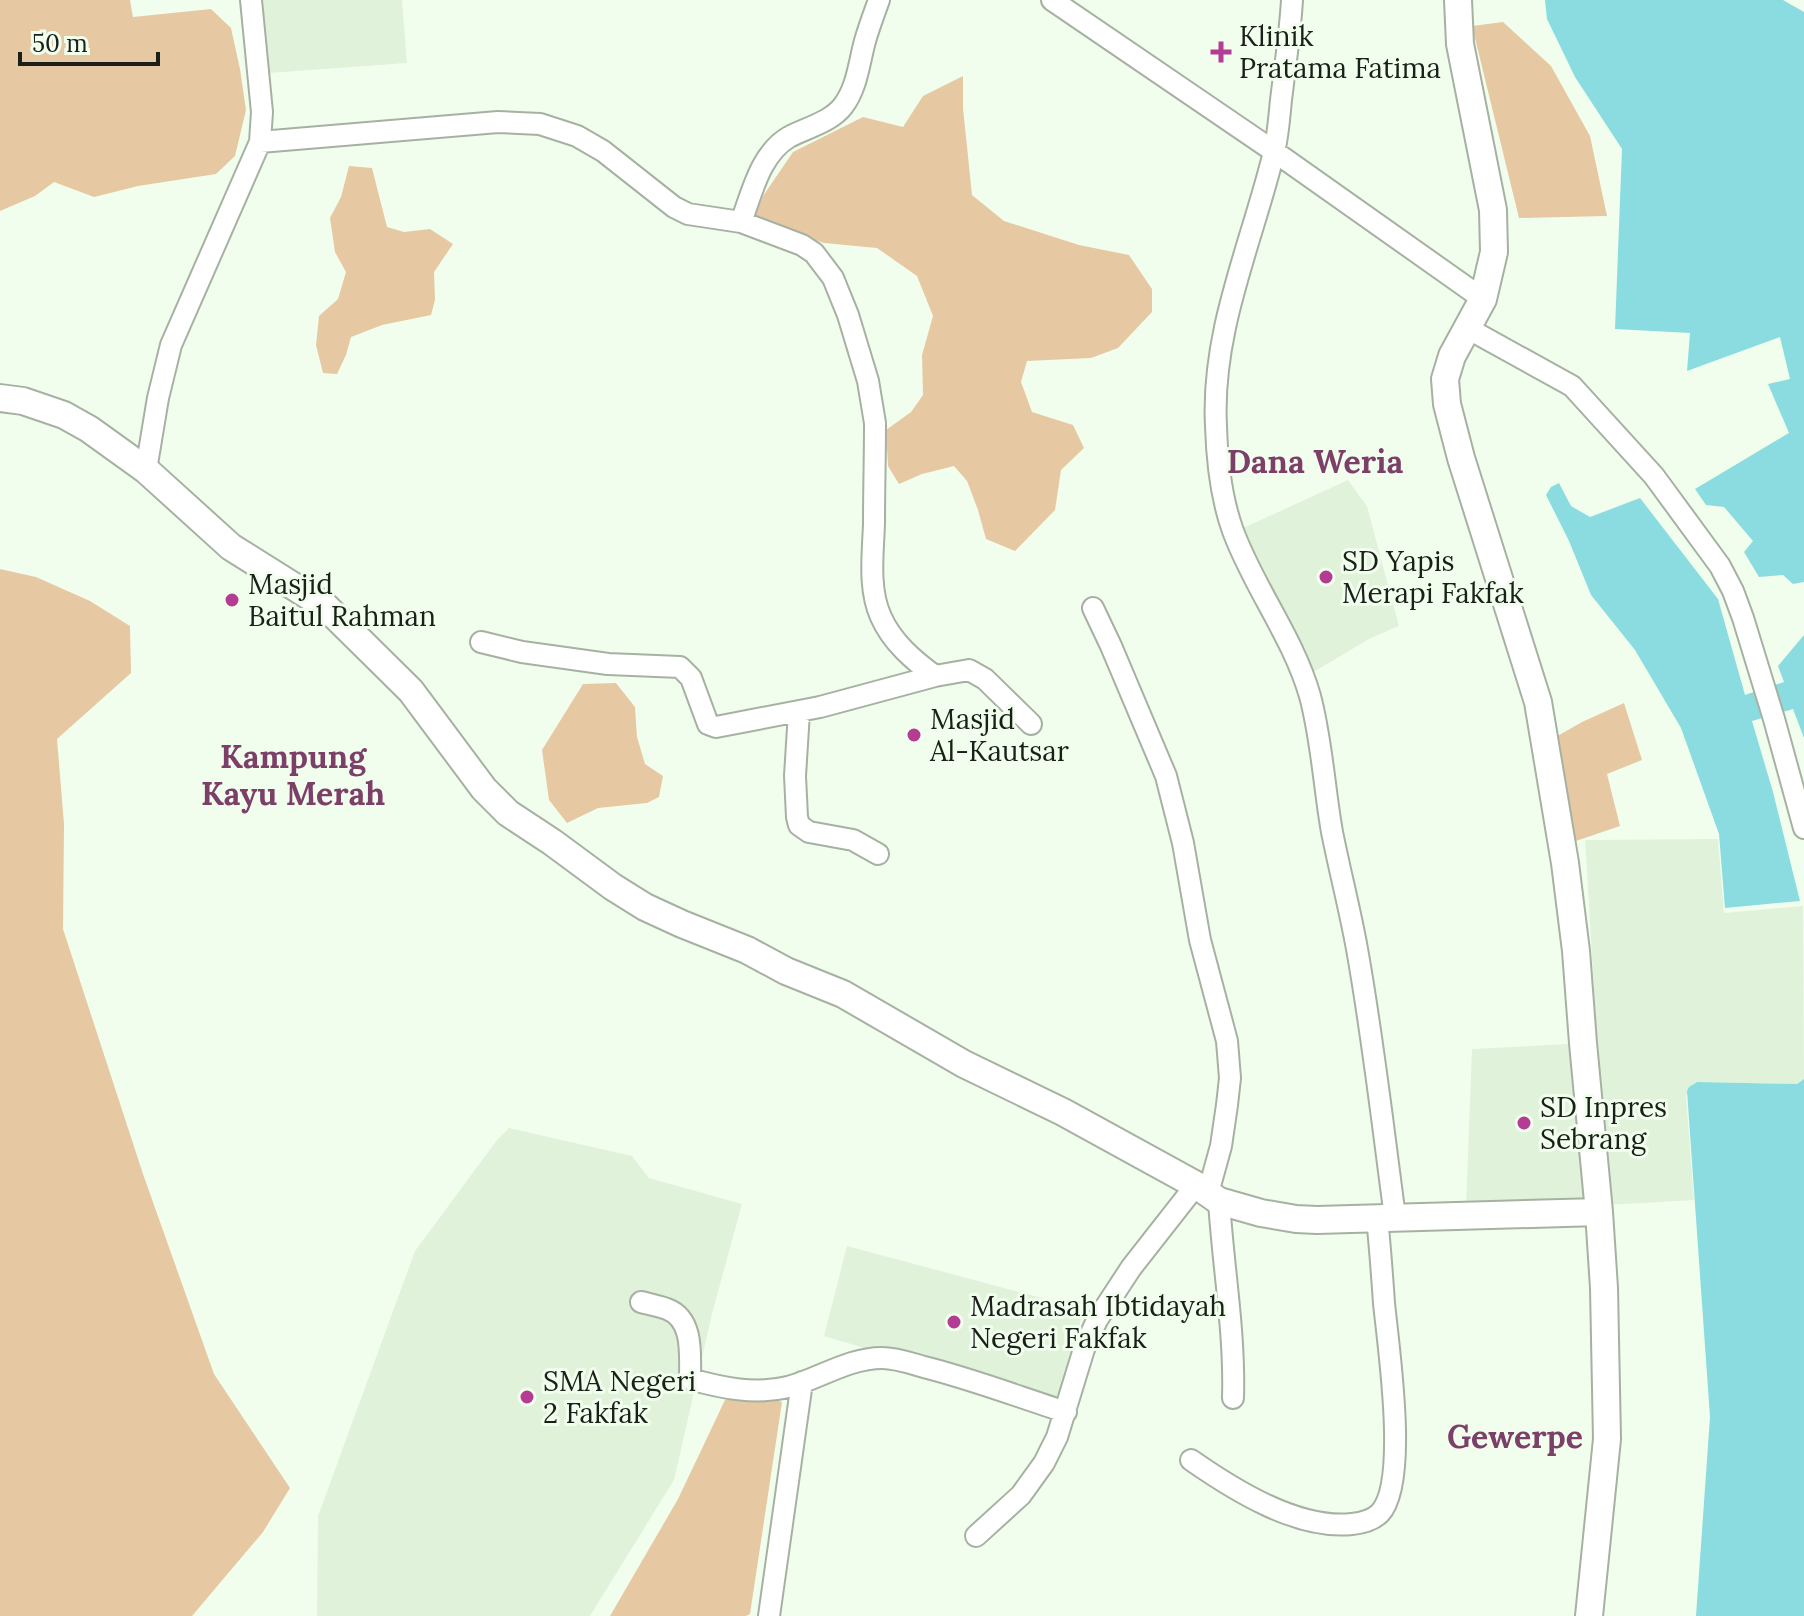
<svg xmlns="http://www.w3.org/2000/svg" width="1804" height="1616" font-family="Lora,serif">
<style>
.built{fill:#e1f2db}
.green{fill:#e6c9a3}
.water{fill:#8adce0}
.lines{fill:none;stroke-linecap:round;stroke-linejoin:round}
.minor-casing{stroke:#a6b1a2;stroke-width:24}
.major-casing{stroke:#a6b1a2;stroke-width:30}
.minor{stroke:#fff;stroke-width:20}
.major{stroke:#fff;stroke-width:26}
.poi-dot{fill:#b43d93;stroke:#f2feed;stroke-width:3}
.labels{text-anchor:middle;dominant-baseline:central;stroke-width:6;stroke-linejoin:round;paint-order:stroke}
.poi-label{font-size:28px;fill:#1a1f19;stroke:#f2feed;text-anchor:start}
.quarter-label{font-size:32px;font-weight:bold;fill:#7c3f68;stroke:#f2feed}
</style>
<rect width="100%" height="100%" fill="#f2feed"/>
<path class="built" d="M263,0H402L407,63L269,73Z
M1348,480L1367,506L1399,626L1371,638L1310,674L1243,528Z
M1718,839L1724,913L1803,906L1804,1079L1797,1084L1697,1082L1693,1084L1686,1096L1694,1200L1607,1205L1585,840Z
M1568,1044L1588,1198L1466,1206L1472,1049Z
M509,1128L632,1156L649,1178L742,1204L712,1314L674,1480L590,1616H317L318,1516L415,1251L497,1140Z
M847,1246L1083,1309L1062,1407L824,1336Z"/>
<path class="green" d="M0,0H130L133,17L211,9L231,28L240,69L246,110L235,156L216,174L138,186L94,197L54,182L35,196L0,211Z
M1503,22L1551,66L1590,136L1607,216L1519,218L1472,26Z
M963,76V108L972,195L1004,221L1079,245L1129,255L1152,289V312L1118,348L1091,358L1027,361L1021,382L1032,412L1073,425L1084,448L1061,470L1055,510L1015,551L986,539L978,510L967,481L954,466L922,474L899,484L888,466L886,430L911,412L923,395L922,355L933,316L917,276L877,248L824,243L754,218L763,196L793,152L863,117L903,127L923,96Z
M349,166L372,168L387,227L404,232L430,229L453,244L434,272L435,300L431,315L382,325L351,337L346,355L337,374L323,373L316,345L319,316L338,299L346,272L335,252L330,218L341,197Z
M0,569L36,577L90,601L130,626L131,673L57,739L64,824L63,929L143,1174L214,1374L290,1488L263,1532L192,1616H0Z
M616,683L635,707L637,737L645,764L663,776L659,797L647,803L598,808L567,823L549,800L542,750L583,684Z
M1624,703L1642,760L1607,774L1620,826L1570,843L1554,738L1582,722Z
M762,1396L782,1402L750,1614L746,1616H610L678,1499L725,1400Z"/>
<path class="water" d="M1545,0H1783L1804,12V582L1793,584L1783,575L1759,577L1744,552L1753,541L1724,507L1706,505L1695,489L1789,433L1768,384L1790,379L1780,337L1687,371L1690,333L1615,329L1622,149L1575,77L1547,19Z
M1559,483L1571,506L1590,517L1640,498L1718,599L1745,695L1784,682L1778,666L1804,635V738L1793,709L1752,721L1773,792L1800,901L1725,908L1719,834L1681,728L1635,650L1591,595L1569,541L1546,495L1551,487Z
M1804,1079V1616H1696L1710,1417L1687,1091L1689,1087L1697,1082L1797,1084Z"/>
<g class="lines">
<g class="minor-casing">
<path id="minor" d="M1052,0L1275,152L1483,299
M1292,0C1290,34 1285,67 1281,100C1279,119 1278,138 1273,156C1251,245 1211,332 1216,426C1217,460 1221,498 1233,531C1254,588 1293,637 1310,696C1322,741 1324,787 1332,832C1340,872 1350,910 1357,949C1373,1038 1383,1128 1395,1217
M260,142L498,122L540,124L577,136L603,151L674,207L688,214L741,222L802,245L814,253L833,278L848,315L868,381L875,423C875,457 874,490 874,524C873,553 868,589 881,617C892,642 913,660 935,676
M741,222C752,193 760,154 789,137C806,128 831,122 843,106C857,88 859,63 865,41C869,27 874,14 879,0
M1467,328L1572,386L1654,476L1720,566L1733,591L1743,618L1774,719L1804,828
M146,470L158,398L171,345L260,142L262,112L251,0
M1093,608L1111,646L1166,776L1183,843L1200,940L1227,1041L1230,1078L1227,1105L1221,1146L1208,1193
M481,642L522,652L608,664L680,667L691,678L708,724L716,727L820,707L935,676L969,670L985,679L1031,724
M799,712L795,776L797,817L799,825L809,832L853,840L878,854
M1219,1201C1223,1267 1235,1331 1233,1398
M641,1302C649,1304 659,1306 667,1309C694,1319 690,1355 690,1379C722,1388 755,1395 788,1387C819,1379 848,1358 882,1358C896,1358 910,1363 924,1367C972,1379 1019,1397 1066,1412
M1191,1460C1234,1490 1298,1530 1352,1524C1362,1523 1373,1520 1380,1513C1409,1482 1388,1345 1384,1303C1382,1274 1380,1246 1377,1218
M976,1536L1021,1495L1044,1463L1057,1437L1084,1349L1097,1320L1131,1268L1196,1185
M769,1616L802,1382"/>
</g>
<g class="major-casing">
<path id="major" d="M1458,0L1460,44L1493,210L1494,252L1483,299L1452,356L1445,379L1447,404L1461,458L1538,702L1565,863L1576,951L1583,1043L1599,1212L1604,1288L1607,1439L1589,1616
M0,398L23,401L64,415L89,429L146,470L231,547L325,606L411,691L484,789L508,813L552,842L613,887L645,907L682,924L747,950L786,971L843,994L964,1064L1063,1112L1196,1185L1219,1201L1261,1213L1296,1219L1317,1220L1599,1212"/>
</g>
<use href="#minor" class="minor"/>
<use href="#major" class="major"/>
</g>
<g class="poi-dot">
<path d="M1217 40h8v8h8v8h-8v8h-8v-8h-8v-8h8z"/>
<circle cx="1326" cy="577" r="8"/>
<circle cx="232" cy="600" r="8"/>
<circle cx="914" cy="735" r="8"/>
<circle cx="1524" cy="1123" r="8"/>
<circle cx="954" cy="1322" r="8"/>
<circle cx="527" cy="1397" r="8"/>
</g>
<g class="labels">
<g class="poi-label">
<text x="1239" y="36">Klinik<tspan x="1239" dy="32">Pratama Fatima</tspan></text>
<text x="1342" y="561">SD Yapis<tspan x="1342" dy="32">Merapi Fakfak</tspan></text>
<text x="248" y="584">Masjid<tspan x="248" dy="32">Baitul Rahman</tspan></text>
<text x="930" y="719">Masjid<tspan x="930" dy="32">Al-Kautsar</tspan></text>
<text x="1540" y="1107">SD Inpres<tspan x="1540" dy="32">Sebrang</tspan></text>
<text x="970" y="1306">Madrasah Ibtidayah<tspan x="970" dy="32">Negeri Fakfak</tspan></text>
<text x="543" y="1381">SMA Negeri<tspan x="543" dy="32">2 Fakfak</tspan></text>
</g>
<g class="quarter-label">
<text x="1315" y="461">Dana Weria</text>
<text x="293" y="756">Kampung<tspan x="293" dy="37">Kayu Merah</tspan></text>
<text x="1515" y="1436">Gewerpe</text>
</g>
</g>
<path d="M20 52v12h138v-12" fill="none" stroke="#1a1f19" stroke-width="4"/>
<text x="32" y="52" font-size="24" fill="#1a1f19" stroke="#f2feed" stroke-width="6" paint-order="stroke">50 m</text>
</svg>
